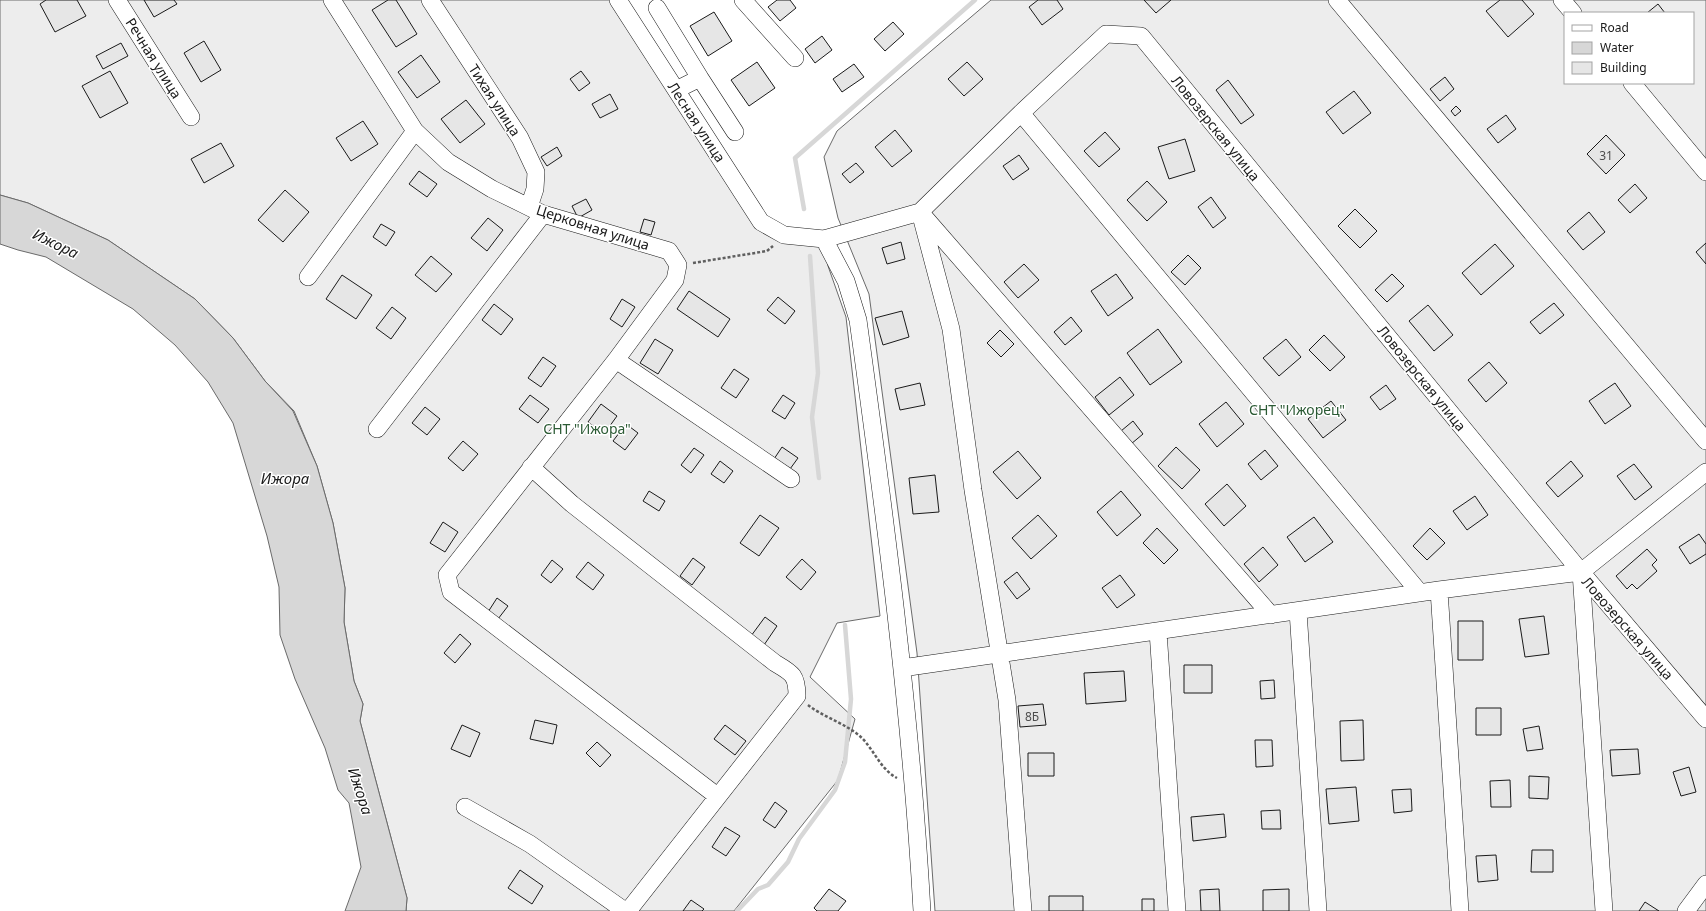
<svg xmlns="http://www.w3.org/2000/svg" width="1706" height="911" font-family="'Noto Sans',sans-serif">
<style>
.built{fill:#ededed;stroke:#6a6a6a;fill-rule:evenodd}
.water{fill:#d7d7d7;stroke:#6a6a6a}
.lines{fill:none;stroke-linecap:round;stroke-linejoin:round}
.stream{stroke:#d7d7d7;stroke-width:4.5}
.building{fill:#e6e6e6;stroke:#1a1a1a}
.minor-casing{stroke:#1a1a1a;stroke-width:18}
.path{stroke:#5f5f5f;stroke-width:2.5;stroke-dasharray:3 2;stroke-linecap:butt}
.minor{stroke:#fff;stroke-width:17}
.labels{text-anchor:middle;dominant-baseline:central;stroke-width:3;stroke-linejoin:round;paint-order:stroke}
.number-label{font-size:12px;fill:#4d4d4d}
.street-label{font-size:14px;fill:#1a1a1a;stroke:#fff}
.park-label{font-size:14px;fill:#2b5a34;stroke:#fff}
.water-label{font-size:15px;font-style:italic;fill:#1a1a1a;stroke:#fff}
</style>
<rect width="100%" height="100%" fill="#fff"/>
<path class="built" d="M0,0H618L761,222L824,239L828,266L846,317L880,616L837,623L810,677L855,719L838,780L734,911H406L407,898L360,721L363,704L354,681L344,622L345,588L333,523L317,466L294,411L265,381L233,338L195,299L108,240L28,203L0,195Z
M991,0H1706V911H935L917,653L869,294L838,218L824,157L837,131ZM1565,13H1693V83H1565Z"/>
<path class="water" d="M0,195L28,203L108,240L195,299L233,338L265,381L293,411L317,466L333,523L345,588L344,622L354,681L363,704L360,721L407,898L406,911H345L361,867L349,803L338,790L325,748L295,679L280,635L279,587L267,536L233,423L208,382L175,345L133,309L46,257L18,250L0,244Z"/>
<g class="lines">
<path class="stream" d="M804,209L795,158L975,0
M810,256L818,373L812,417L819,478
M737,911L758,889L768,885L788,862L799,839L835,790L845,762L851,699L845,625"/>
</g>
<path class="building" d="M46,0H77L86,16L55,32L40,4Z
M144,0H174L177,4L154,17Z
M388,0H396L417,34L396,47L372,10Z
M777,0H790L796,8L780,21L768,7Z
M1038,0H1057L1063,9L1042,25L1029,7Z
M1144,0H1171L1156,13Z
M1500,0H1522L1534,14L1508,37L1486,11Z
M1658,4L1665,13H1647Z
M714,12L732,41L708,56L690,26Z
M893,22L904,34L885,51L874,39Z
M822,36L832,50L815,63L805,49Z
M204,41L221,70L201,82L184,53Z
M121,43L128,56L103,69L96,56Z
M421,55L440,82L417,98L398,72Z
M757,62L775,88L749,106L731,80Z
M967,62L983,79L964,96L948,79Z
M854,64L864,77L842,92L833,79Z
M110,71L128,103L100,118L82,86Z
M581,71L590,83L579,91L570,79Z
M1445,77L1454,89L1440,101L1430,89Z
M1228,80L1254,115L1241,124L1216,90Z
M1354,91L1371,113L1343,134L1326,112Z
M610,94L618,109L600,118L592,104Z
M466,100L485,124L460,143L441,119Z
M1456,106L1461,111L1455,116L1451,111Z
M1506,115L1516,129L1498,143L1487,129Z
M363,121L378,144L351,161L336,138Z
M895,130L912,151L892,167L875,147Z
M1105,132L1120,149L1099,167L1084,151Z
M1606,135L1625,155L1606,174L1587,154Z
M1185,139L1195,171L1169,179L1158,147Z
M221,143L234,166L204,183L191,159Z
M557,147L562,156L547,166L541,157Z
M1019,155L1029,169L1013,180L1003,166Z
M856,163L864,172L850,183L842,174Z
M419,171L437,184L427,197L409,184Z
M1147,181L1167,202L1147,221L1127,200Z
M1635,184L1647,198L1630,213L1618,200Z
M285,190L309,212L283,242L258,220Z
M1211,197L1226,218L1213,228L1198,207Z
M586,199L592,210L578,218L572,206Z
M1355,209L1377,231L1360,248L1338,226Z
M1589,212L1605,232L1583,250L1567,231Z
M488,218L503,230L487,251L471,238Z
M644,219L655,222L651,235L640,232Z
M381,224L395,232L386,246L373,237Z
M901,242L905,259L887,264L882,248Z
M1706,243V264L1696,252Z
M1495,244L1514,266L1481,295L1462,273Z
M1188,255L1201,268L1185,285L1171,272Z
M431,256L452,274L436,292L415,275Z
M1024,264L1039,280L1018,298L1004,282Z
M1116,274L1133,298L1108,316L1091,291Z
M1392,274L1404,286L1387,302L1375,290Z
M342,275L372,295L356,319L326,299Z
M689,291L730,319L718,337L677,309Z
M778,297L795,311L785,324L767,310Z
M622,299L635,307L622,327L610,319Z
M1554,303L1564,315L1540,334L1530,322Z
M494,304L513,319L501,335L482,320Z
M1428,305L1453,335L1434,351L1409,321Z
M392,307L406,318L391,339L376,328Z
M902,311L909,337L883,345L875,318Z
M1071,317L1082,331L1065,345L1054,332Z
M1158,329L1182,362L1150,385L1127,353Z
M1000,330L1014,344L1001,357L987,343Z
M1324,335L1345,357L1330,371L1309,350Z
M655,339L673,350L658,374L640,363Z
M1286,339L1301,357L1279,376L1263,358Z
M543,357L556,366L541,387L528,378Z
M1489,362L1507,383L1486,402L1468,380Z
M734,369L749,379L736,398L721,388Z
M1120,377L1134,395L1109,415L1095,397Z
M920,383L925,405L900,410L895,389Z
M1615,383L1631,406L1605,424L1589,401Z
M1386,385L1396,399L1380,410L1370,397Z
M530,395L549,409L538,423L519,409Z
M783,395L795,403L785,419L772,411Z
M1331,401L1346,420L1323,438L1308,419Z
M1226,402L1244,424L1217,447L1199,424Z
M601,404L617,416L604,434L588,422Z
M425,407L440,419L427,435L412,423Z
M1133,421L1143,434L1131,444L1121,431Z
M626,424L638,433L625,450L613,441Z
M463,441L478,454L463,471L448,458Z
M782,447L798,458L790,469L774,459Z
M1176,447L1200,470L1182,489L1158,466Z
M694,448L704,455L691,473L681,465Z
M1265,450L1278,466L1261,480L1248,464Z
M1018,451L1041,478L1017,499L993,472Z
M720,461L733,471L724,483L711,474Z
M1571,461L1583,476L1558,497L1546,483Z
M1634,464L1652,487L1635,500L1617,476Z
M935,475L939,512L913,514L909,478Z
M1227,484L1246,506L1224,526L1205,504Z
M649,491L665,501L659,511L643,501Z
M1121,491L1141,515L1117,536L1097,512Z
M1475,496L1488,515L1467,530L1453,511Z
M760,515L779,528L759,556L740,543Z
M1038,515L1057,536L1031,559L1012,538Z
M1314,517L1333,542L1305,562L1287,537Z
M443,522L458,532L445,552L430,543Z
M1157,528L1178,550L1164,564L1143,543Z
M1430,528L1445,543L1427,560L1413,546Z
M1699,534L1706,544V554L1690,564L1679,547Z
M1263,547L1278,565L1259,582L1244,564Z
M1647,549L1657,560L1652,565L1657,571L1637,589L1632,584L1627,589L1616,576Z
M693,558L705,567L692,585L680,576Z
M802,559L816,572L801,590L786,577Z
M552,560L563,569L551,583L541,575Z
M588,562L604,575L593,590L576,577Z
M1017,572L1030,589L1017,599L1004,582Z
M1120,575L1135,595L1117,608L1102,588Z
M497,598L508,606L498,619L488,612Z
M1544,616L1549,654L1525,657L1519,619Z
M765,617L777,626L764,645L751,636Z
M1458,621H1483V660H1458Z
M460,634L471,644L455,663L444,653Z
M1184,665H1212V693H1184Z
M1124,671L1126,701L1086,704L1084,673Z
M1274,680L1275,698L1261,699L1260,681Z
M1043,704L1046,725L1020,727L1018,706Z
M1476,708H1501V735H1476Z
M535,720L557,725L553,744L530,739Z
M1363,720L1364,760L1341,761L1340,721Z
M462,725L480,733L470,757L451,749Z
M725,725L746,741L735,755L714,739Z
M1539,726L1543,749L1527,751L1523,729Z
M1255,740H1272L1273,766L1256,767Z
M597,742L611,755L600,767L586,753Z
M1638,749L1640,774L1612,776L1610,750Z
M1028,753H1054V776H1028Z
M1689,767L1696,792L1681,796L1673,772Z
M1529,776L1549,777L1548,799L1529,798Z
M1510,780L1511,807H1491L1490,781Z
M1356,787L1359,821L1329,824L1326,789Z
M1411,789L1412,811L1394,813L1392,790Z
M775,802L787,811L775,828L763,820Z
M1280,810L1281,829H1262L1261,811Z
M1224,814L1226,837L1193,841L1191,817Z
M725,827L740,836L726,856L712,847Z
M1532,850H1553V872H1531Z
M1496,855L1498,880L1478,882L1476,856Z
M520,870L543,886L532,904L508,888Z
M829,889L846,901L838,911H817L814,908Z
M1219,889L1220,911H1201L1200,890Z
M1289,889V911H1263V890Z
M1049,896H1083V911H1049Z
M1142,899H1154V911H1142Z
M691,900L704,909L702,911H683Z
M1645,902L1659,911H1639Z"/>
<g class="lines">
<g class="minor-casing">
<path id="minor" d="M117,0L191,117
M332,0L415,131L448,162L492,189L543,214L669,251L678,265L675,280L616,360L447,575L451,592L717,796
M430,0L520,138L536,172L535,189L529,207
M618,0L761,222L784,235L824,239L920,212L1021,113L1106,34L1141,36L1581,572L1706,719
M743,0L795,58
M1337,0L1706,441
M1562,0L1573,13
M657,8L700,78L676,90
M700,78L735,132
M1632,83L1706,172
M1021,113L1420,593
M920,212L951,329L973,490L1007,700L1023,911
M920,212L1271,615
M824,239L846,281L858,320C885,516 911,713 922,911
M308,277L415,131
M616,360L791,479
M377,429L543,214
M531,467L572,504L775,663C792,673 797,675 797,696L628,911
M1581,572L1604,911
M1439,590L1460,911
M1298,611L1318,911
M1158,631L1177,911
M902,668L1439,590L1581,572L1706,472
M465,807L530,844L625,911
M1686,911L1706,884"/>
</g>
<path class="path" d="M693,263L767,251L773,246
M808,705C822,716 841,722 856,733C873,745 878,768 897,778"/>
<use href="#minor" class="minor"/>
</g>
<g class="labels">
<g class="number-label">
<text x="1606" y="155">31</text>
<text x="1032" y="716">8Б</text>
</g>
<g class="street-label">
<text transform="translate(154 58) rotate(58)">Речная улица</text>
<text transform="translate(495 100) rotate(57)">Тихая улица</text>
<text transform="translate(697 122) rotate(57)">Лесная улица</text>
<text transform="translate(1216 128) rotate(51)">Ловозерская улица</text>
<text transform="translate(593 227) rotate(18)">Церковная улица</text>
<text transform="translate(1422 378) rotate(51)">Ловозерская улица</text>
<text transform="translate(1628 628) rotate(49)">Ловозерская улица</text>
</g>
<g class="park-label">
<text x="1297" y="409">СНТ "Ижорец"</text>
<text x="587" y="428">СНТ "Ижора"</text>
</g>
<g class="water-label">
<text transform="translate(56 243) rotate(26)">Ижора</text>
<text x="285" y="478">Ижора</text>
<text transform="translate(361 791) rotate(72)">Ижора</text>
</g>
</g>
<rect x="1564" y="12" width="130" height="72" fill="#ffffff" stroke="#a3a3a3"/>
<rect x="1572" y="25" width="20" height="6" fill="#ffffff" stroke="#a3a3a3"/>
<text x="1600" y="32" font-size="12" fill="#1a1a1a">Road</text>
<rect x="1572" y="42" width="20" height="12" fill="#d7d7d7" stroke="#a3a3a3"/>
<text x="1600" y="52" font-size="12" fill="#1a1a1a">Water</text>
<rect x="1572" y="62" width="20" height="12" fill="#e6e6e6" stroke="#a3a3a3"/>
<text x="1600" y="72" font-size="12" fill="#1a1a1a">Building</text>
</svg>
